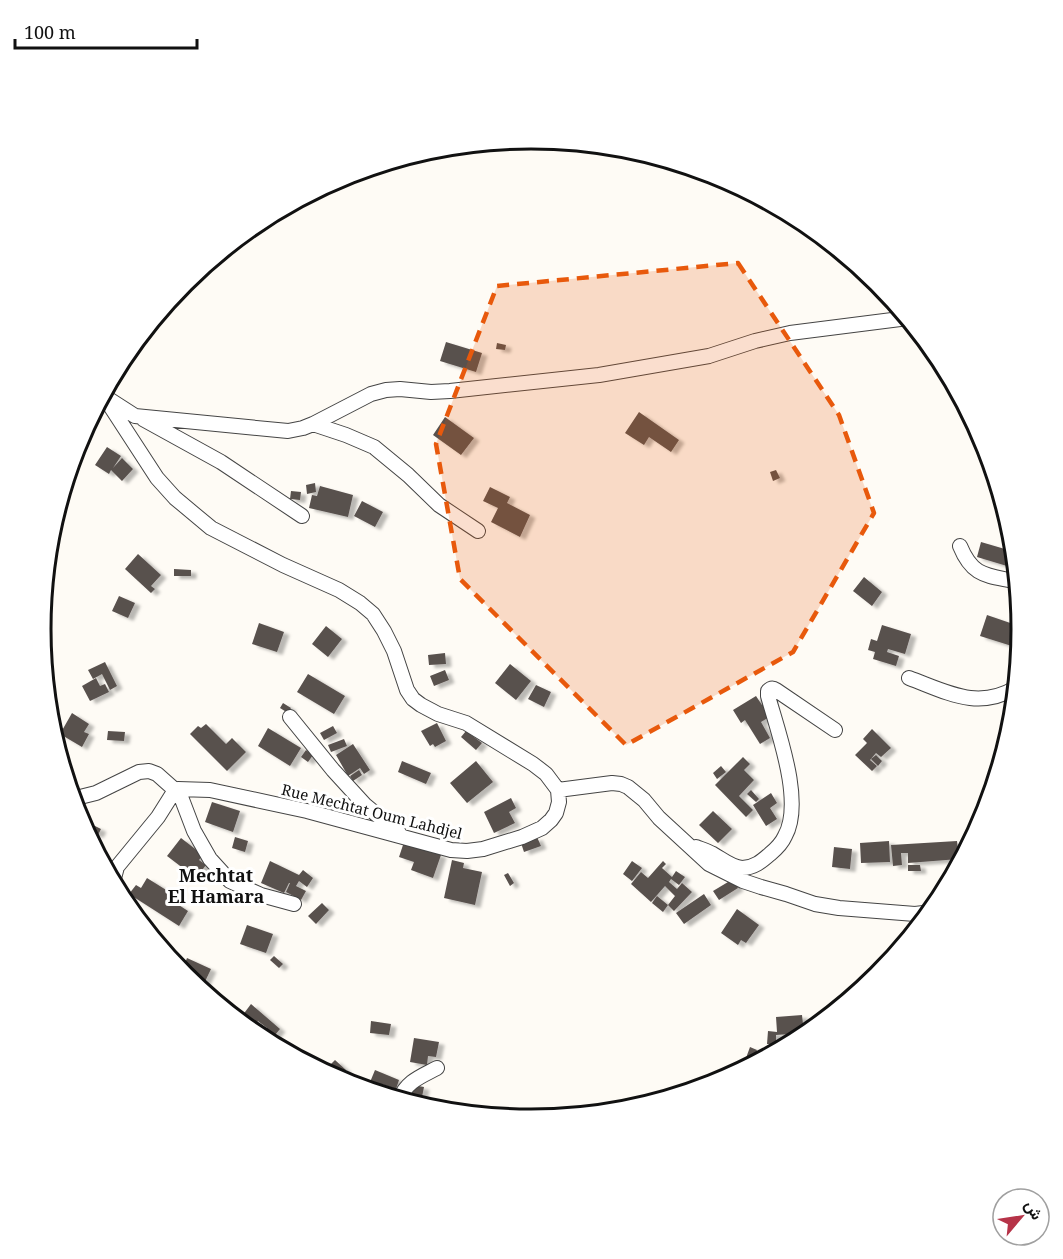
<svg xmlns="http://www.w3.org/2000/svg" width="1063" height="1259" font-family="'Noto Serif',Vazirmatn,serif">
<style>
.building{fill:#59514e;filter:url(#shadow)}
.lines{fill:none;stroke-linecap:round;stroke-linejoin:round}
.minor-casing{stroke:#444;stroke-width:16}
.minor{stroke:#fff;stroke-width:14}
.marked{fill:#e8590c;fill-opacity:0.2;stroke:#e8590c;stroke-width:4.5;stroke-dasharray:12 8;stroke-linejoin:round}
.labels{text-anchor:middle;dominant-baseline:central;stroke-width:6;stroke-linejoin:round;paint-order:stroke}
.street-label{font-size:15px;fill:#111;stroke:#fff}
.quarter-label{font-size:18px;font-weight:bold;fill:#111;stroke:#fff}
.rim{fill:none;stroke:#111;stroke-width:3}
</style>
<defs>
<filter id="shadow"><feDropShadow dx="5.5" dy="3" stdDeviation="1.5" flood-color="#0004"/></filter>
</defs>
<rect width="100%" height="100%" fill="#fefbf5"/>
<path class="building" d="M446,342L482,353L476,372L440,361Z
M497,343L506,345L505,350L496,349Z
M639,412L679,440L671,452L649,437L644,445L625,433Z
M445,417L474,438L461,455L433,435Z
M107,447L121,456L113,468L122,458L133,469L122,481L111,470L109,474L95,465Z
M776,470L780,478L773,481L770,472Z
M315,483L316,492L307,494L306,485Z
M320,486L353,495L348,517L309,508L312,495L317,496Z
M490,487L510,497L507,503L530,515L520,537L491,522L498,508L483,501Z
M291,491L301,492L300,500L290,499Z
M362,501L383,512L375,527L354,516Z
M981,542L1015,552L1017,569L977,557Z
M138,554L161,575L151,586L155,589L151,593L125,569Z
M174,569L191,570V576H174Z
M864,577L882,592L872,606L853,591Z
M119,596L135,603L128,618L112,611Z
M987,615L1022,627L1021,649L980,636Z
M259,623L284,632L277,652L252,644Z
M882,625L911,634L905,654L888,649L887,652L899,656L896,666L873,659L875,652L868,650L871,639L877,641Z
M326,626L342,639L328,657L312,644Z
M445,653L446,664L429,665L428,655Z
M105,662L117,686L110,690L102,674L93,679L88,670Z
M510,664L531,681L516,700L495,683Z
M445,670L449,680L434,686L430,676Z
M308,674L345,696L334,714L297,692Z
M96,678L100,686L105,684L109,692L90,701L82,686Z
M536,685L551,692L544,707L528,699Z
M756,696L762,705L764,704L771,716L761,722L770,738L760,744L745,720L741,723L733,710Z
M283,703L291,708L288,713L280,708Z
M72,713L89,724L84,732L89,734L82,747L60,734Z
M437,723L446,741L435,747L433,744L430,746L421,731Z
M206,724L226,744L232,738L246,752L227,771L190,734L198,726L201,728Z
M333,726L337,733L324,740L320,733Z
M268,728L301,748L290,766L258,746Z
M872,729L891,748L881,757L876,753L870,760L877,766L872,771L855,755L867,743L863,739Z
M108,731L125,732L124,741L107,740Z
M466,731L482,743L476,750L461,737Z
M344,739L347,746L331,752L328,745Z
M353,744L370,770L364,774L360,768L348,776L336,755Z
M306,750L313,755L308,762L301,757Z
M876,755L882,761L878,766L871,759Z
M743,757L750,764L744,770L754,780L739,796L753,810L746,817L715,785Z
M402,761L431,773L426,784L398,772Z
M476,761L493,782L467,803L450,783Z
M721,766L726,772L717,779L713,773Z
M359,770L362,775L353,781L350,776Z
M751,790L759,799L756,802L747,794Z
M771,793L777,803L770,808L777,819L766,826L753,805Z
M511,798L516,808L509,812L515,823L494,833L484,812Z
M212,802L240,811L233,832L205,822Z
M713,811L732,829L718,843L699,825Z
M81,823L94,826L92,832L95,826L101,829L98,835L92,833L90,841Z
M235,837L248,841L245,852L232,848Z
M537,837L541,846L524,852L521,843Z
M181,838L203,855L199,860L206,865L196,878L167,856Z
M889,841L890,862L861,863L860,843Z
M957,841L959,859L908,863V853H901L902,865L893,866L891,845Z
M404,842L441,855L433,878L411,870L414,862L399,857Z
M834,847L852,849L850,869L832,867Z
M452,860L464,863L463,868L482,872L475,905L444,898Z
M270,861L299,875L303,870L313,878L307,887L299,881L296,886L306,891L301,900L286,892L290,883H289L284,893L261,883Z
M632,861L642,868L632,881L623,874Z
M663,861L666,864L662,868L672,877L676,871L685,877L679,885L671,879L669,882L677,889L682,883L692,892L674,911L668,905L675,896L665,886L651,902L631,884L641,872L648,878Z
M908,865H920L921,871H908Z
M508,873L514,883L510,886L504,875Z
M147,878L171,893L168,898L188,911L179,926L129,894L136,885L141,888Z
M733,879L738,888L719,900L713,891Z
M704,894L711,905L684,924L676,913Z
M657,896L668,905L663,912L652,903Z
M322,903L329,910L316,924L308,916Z
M737,909L759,925L746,943L741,940L738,945L721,933Z
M247,925L273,934L266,953L240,944Z
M274,956L283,964L279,968L270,960Z
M187,958L211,969L201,990L181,973Z
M251,1004L280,1029L270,1041L262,1035L267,1028L258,1021L251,1030L239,1020Z
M802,1015L804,1033L776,1035V1045L767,1044L768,1031L777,1032L776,1017Z
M371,1021L391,1024L389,1035L370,1033Z
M414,1038L439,1042L436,1057L428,1056L427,1065L410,1062Z
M768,1045L784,1049L765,1059Z
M750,1047L757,1050L753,1061L746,1058Z
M335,1060L346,1070L341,1074L354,1086L343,1083L330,1076L333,1073L327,1068Z
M375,1070L399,1080L396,1089L382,1084L379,1094L376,1093L377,1091L368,1087Z
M413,1085L424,1087L421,1102L410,1100Z
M582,1106L594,1114L578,1116L576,1114L575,1116L564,1117L569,1109L576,1113Z"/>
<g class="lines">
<g class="minor-casing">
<path id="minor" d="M103,395L157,478L175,498L211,528L283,565L339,590L360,603L373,614L384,631L394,651L407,690L413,699L421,705L438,714L466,723L533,764L546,774L558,790L559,802L556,813L551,820L542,828L522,837L483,849L467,851L451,850L307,811L210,790L178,789L175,790L158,817L117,867L113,882
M107,398L135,416L288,431L303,428L313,424L371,394L386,390L400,389L431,392L450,391L599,375L709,356L755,341L790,333L908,318
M143,419L221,462L302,516
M313,424L346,435L374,447L408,475L439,505L478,531
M960,546C973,578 988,575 1018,582
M909,678C947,692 978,711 1017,687
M290,717L333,770L365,805L399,833
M178,789L194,831L210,859L230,881L261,895L294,904
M558,790L612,783L621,784L628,787L644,800L659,818L709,864L743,881L761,887L786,894L815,904L839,908L915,914L932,912
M72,799L96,793L139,772L149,771L157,774L175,790
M696,847C701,849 707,851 713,854C722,859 731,867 742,868C754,868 762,861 770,854C776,849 782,843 785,836C804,802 778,732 768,696V691C771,688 773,688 776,690L835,730
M808,1034L810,1033
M399,1100C407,1081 420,1077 437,1068"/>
</g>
<use href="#minor" class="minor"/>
</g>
<path class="marked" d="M738,263L839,415L874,513L793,652L626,745L460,579L436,444L497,286Z"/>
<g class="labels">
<g class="street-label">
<text transform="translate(372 811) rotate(14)">Rue Mechtat Oum Lahdjel</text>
</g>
<g class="quarter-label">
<text x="216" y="875">Mechtat<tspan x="216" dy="21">El Hamara</tspan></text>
</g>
</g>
<path d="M0 0H1063V1259H0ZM51 629a480 480 0 1 1 960 0a480 480 0 1 1-960 0Z" fill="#fff" fill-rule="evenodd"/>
<path class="rim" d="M51 629a480 480 0 1 1 960 0a480 480 0 1 1-960 0Z"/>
<g transform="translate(1021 1217) rotate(61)"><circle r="28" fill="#ffffff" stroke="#a0a0a0" stroke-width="1.5"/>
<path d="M0-4.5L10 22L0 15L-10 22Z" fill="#b63348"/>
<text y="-9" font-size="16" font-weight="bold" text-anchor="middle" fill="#111111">ش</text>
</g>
<path d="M15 39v9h182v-9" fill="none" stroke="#111111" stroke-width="3"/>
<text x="24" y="39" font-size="18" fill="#111111" stroke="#ffffff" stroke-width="4.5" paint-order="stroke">100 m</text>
</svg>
